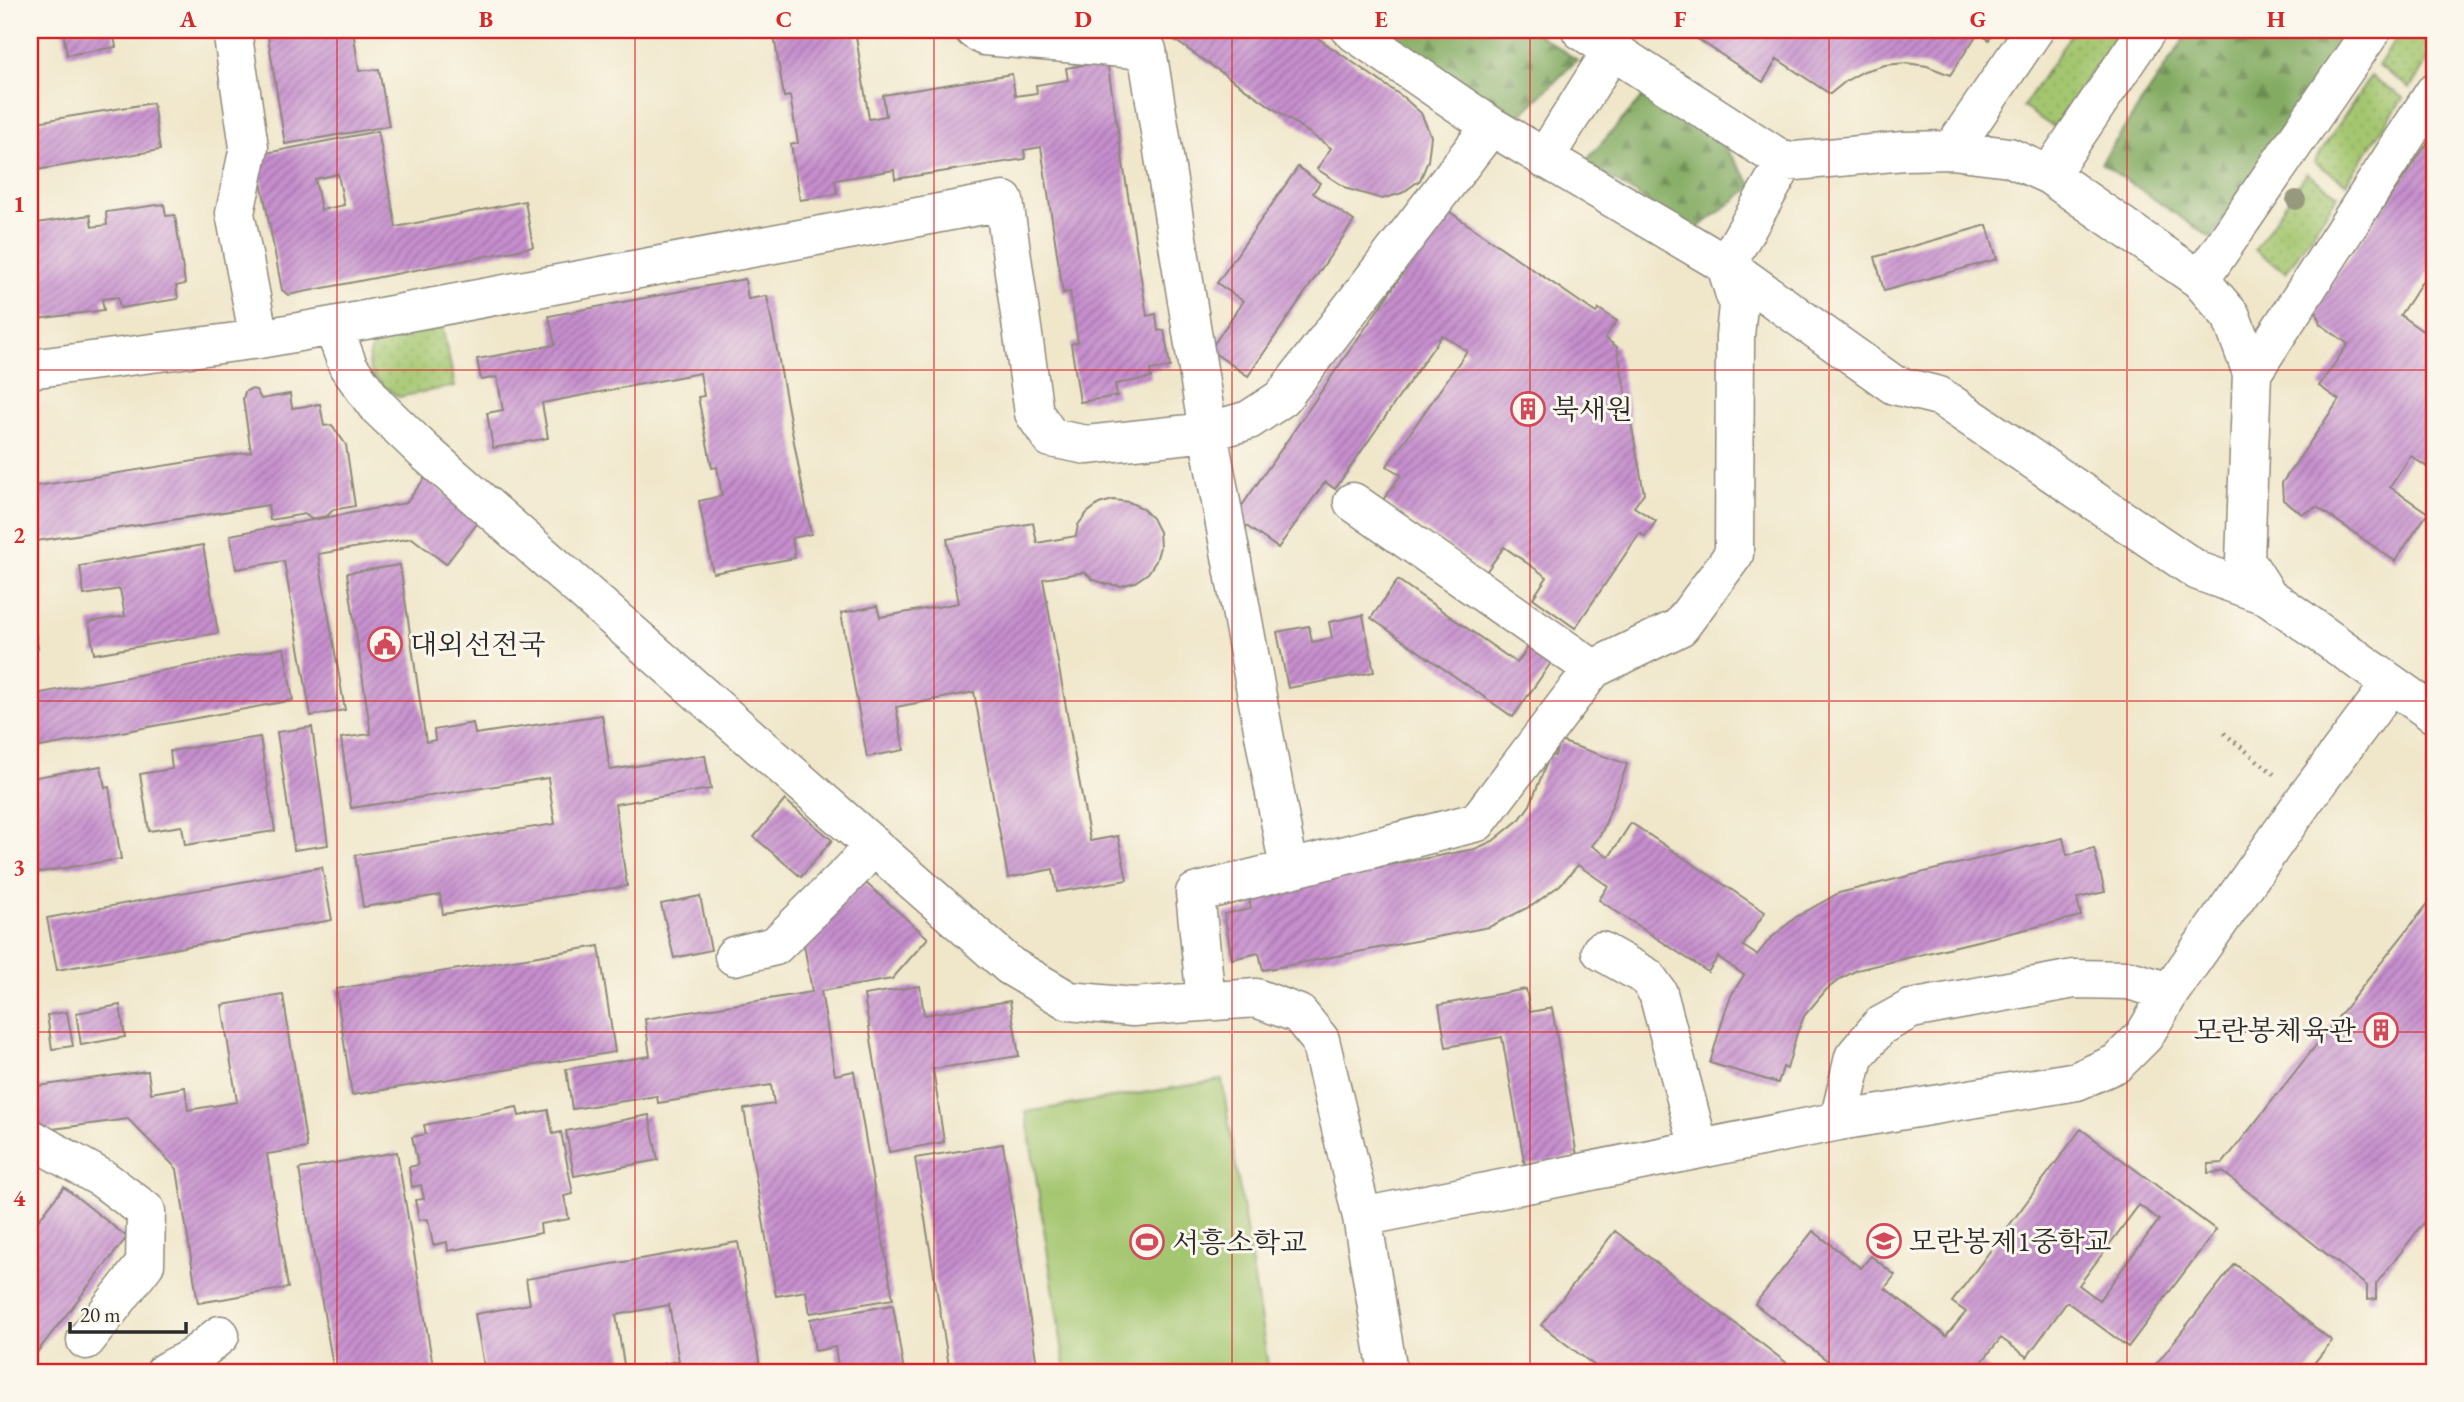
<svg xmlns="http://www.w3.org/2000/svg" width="2464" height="1402" font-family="'EB Garamond','Noto Serif KR',serif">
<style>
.grass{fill:url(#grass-dots);stroke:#68784e;stroke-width:2}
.forest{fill:url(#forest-firs);stroke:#576b46;stroke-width:2}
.pitch{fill:#a4c670;stroke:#68784e;stroke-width:2}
.building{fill:url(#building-hatch);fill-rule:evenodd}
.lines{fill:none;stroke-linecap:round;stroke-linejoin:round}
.minor-casing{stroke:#8e897b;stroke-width:41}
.path{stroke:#8e897b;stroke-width:4.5;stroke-dasharray:2 5;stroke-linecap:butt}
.minor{stroke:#fff;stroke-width:38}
.tree{fill:#97997f}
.grid{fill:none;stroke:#d62828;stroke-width:2;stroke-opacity:0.55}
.labels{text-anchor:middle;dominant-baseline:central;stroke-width:6;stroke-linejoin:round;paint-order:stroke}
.poi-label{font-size:28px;fill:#2b2b2b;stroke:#fbf7ec;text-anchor:start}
.neatline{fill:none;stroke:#d62828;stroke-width:2.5}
.grid-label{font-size:23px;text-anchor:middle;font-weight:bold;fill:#d62828}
</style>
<defs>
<pattern id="grass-dots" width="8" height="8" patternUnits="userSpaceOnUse" patternTransform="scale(1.75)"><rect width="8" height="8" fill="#a4c670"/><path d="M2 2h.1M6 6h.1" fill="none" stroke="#8daa61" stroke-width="1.8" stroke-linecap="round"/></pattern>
<pattern id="forest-firs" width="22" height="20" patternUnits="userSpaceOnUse" patternTransform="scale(1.75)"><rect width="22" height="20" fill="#83ab62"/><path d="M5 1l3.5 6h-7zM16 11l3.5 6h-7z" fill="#6b8b51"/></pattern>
<pattern id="building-hatch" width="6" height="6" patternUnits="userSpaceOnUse" patternTransform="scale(1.75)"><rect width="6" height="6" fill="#c68ecd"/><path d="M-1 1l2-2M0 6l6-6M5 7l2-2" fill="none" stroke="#a174a7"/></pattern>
</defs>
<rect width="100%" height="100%" fill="#fbf7ec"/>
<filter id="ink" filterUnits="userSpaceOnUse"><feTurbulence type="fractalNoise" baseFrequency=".0143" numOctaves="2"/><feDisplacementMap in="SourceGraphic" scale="14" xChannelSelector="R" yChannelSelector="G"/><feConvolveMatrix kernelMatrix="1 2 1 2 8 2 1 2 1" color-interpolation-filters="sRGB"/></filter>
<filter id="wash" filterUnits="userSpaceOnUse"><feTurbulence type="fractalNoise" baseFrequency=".00686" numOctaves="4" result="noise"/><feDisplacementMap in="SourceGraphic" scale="28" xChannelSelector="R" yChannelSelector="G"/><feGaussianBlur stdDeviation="1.57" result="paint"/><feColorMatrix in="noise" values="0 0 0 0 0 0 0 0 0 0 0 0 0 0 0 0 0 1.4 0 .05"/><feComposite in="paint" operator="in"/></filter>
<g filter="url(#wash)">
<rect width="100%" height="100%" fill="#f0e7cb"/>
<path class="grass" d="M2074,30H2121L2055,128L2023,107Z
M2402,30H2434V51L2410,88L2378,66Z
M2371,76L2403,98L2346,183L2314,162Z
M2306,173L2338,195L2286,272L2255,250Z
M442,326L455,386L399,397C377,382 357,368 377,341Z"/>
<path class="forest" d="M1377,30H1532L1577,60L1517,119Z
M2190,30H2351L2211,238L2101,163Z
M1644,95L1719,139L1753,186L1694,231L1585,162Z"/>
<path class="pitch" d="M1222,1080L1269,1372H1066L1026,1112Z"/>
<g id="blocks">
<path class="building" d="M63,30H113L116,47L67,55Z
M267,30H353L359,71L379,69L389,126L285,144Z
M773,30H855L869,119L886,116L883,95L1012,74L1015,96L1037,93L1036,85L1068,80L1066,68L1107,61L1147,316L1156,314L1158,331L1164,330L1170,367L1150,370L1151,378L1115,384L1117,396L1080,402L1071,344L1078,342L1070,292L1063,293L1041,147L1024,150L1025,159L895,179L894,170L835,180L837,194L800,200L791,144L798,143L790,96L784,97Z
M1160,30H1306L1403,97L1421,113L1431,136L1428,161L1420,180L1402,193L1382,199L1348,189L1317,169L1331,148Z
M1684,30H1996L1989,40L1978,33L1950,75L1927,66L1906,63L1885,65L1864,71L1846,81L1830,94L1777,59L1763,82Z
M153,103L160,150L30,171V123Z
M378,131L396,227L525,201L533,247L288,295L282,290L256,155ZM338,174L344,205L321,210L315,179Z
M2434,134V264L2400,315L2434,339V456L2427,467L2411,456L2390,487L2428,513L2395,561L2317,507L2302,514L2283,500L2282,483L2339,400L2319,386L2348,344L2320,324L2315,307Z
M1298,167L1320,183L1313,193L1354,221L1248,376L1210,350L1243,301L1217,283Z
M164,204L166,216L175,215L185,284L176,286L178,299L120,308L118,297L102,299L104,310L30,320V224L90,215L92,227L107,225L106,212Z
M1447,210L1596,313L1599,309L1617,321L1605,338L1617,347L1644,493L1634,507L1656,521L1645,537L1640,533L1575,628L1533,598L1547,577L1504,547L1486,572L1383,500L1401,475L1387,466L1467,351L1442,335L1335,489L1325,482L1278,548L1242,523L1239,510Z
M1987,225L1997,259L1884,291L1875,257Z
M745,279L748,299L767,296L811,534L792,538L795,558L713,573L699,501L722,496L717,467L712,468L698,397L704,396L700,373L542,403L548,438L493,448L487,413L503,410L497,377L481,380L477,359L555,345L549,316Z
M250,389L256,390L261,399L290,394L292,408L320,404L324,426L332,425L346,445L355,506L333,510L327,516L311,519L305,514L270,520L268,505L30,542V487L251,452L243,399L245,392Z
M425,478L480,520L446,564L412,538L318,554L345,710L311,716L284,561L236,569L230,535L406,503Z
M1113,500L1129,502L1142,508L1152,518L1159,532L1160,547L1156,561L1148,573L1135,582L1121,586L1106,584L1092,579L1085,572L1043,579L1090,841L1118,836L1127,880L1057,892L1053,869L1008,878L974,692L896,707L904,750L867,757L841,613L877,606L880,617L959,603L947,539L1033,523L1037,543L1076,536L1078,525L1087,513L1099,504Z
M203,545L218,633L94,654L89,622L125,616L120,589L84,595L80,566Z
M400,565L426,742L435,740L434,730L473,723L475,734L602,715L610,770L705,755L711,789L615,804L627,886L443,914L440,895L363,907L355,855L555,824L548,778L351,808L341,738L371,734L347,573Z
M1398,580L1517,663L1532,641L1555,657L1513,717L1371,618Z
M30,605L38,648L30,649Z
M1363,615L1374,672L1288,688L1277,632L1309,626L1312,642L1332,638L1329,622Z
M284,648L293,700L30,749V695Z
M312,727L328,845L294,850L277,732Z
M260,737L275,831L185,845L182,826L149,831L140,774L172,769L170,751Z
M1560,741L1627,764L1609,814L1602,832L1592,846L1609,857L1631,823L1765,912L1743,946L1757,955L1770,939L1796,917L1839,893L2063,838L2067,855L2094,848L2105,892L2077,898L2081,916L1857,970L1840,979L1826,990L1804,1016L1797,1033L1787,1069L1783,1067L1778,1083L1710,1063L1725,1012L1732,994L1744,975L1718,957L1708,972L1599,900L1608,886L1578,865L1560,885L1533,905L1489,927L1263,970L1259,953L1232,959L1224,914L1251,909L1248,892L1475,849L1493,841L1520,819L1530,805L1550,755L1555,756Z
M101,766L105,788L109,787L121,859L34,873L30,845V778Z
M785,800L832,840L801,877L754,837Z
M322,867L332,920L57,970L47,918Z
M858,876L928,938L892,979L821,991L835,1075L854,1071L893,1299L810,1313L806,1291L776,1296L744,1109L774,1104L771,1085L658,1103L657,1096L572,1109L566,1069L650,1056L645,1019L812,992L803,938Z
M700,896L711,950L674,958L661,904Z
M2434,896V1210L2376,1284V1299L2367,1300V1286L2223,1172L2208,1173V1164L2223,1163Z
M599,946L615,1052L352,1095L336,989Z
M920,986L924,1015L1010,1001L1019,1056L933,1069L944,1142L889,1152L864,995Z
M1526,989L1530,1012L1552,1008L1577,1156L1525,1166L1502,1037L1446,1047L1439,1005Z
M283,995L307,1148L267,1154L288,1288L198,1303L177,1169L128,1119L30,1132V1087L148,1071L151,1093L185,1087L188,1110L237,1102L222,1005Z
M120,1005L125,1037L81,1045L76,1013Z
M67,1012L73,1046L52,1049L47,1015Z
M517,1107L519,1116L548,1110L553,1134L561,1132L573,1194L564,1196L569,1219L540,1224L541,1233L448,1251L447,1242L433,1245L428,1219L419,1220L415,1200L424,1199L421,1185L412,1187L409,1167L418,1165L412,1137L426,1134L424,1125Z
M649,1115L658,1160L574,1176L566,1131Z
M2081,1129L2216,1230L2128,1347L2067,1302L2027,1357L2001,1338L1981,1363L1992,1372H1842L1755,1304L1813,1231L1861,1268L1871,1256L1895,1275L1885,1288L1946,1336L1966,1312L1952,1302ZM2139,1205L2159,1220L2099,1300L2079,1285Z
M1003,1144L1038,1372H950L915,1158Z
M397,1152L434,1372H334L299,1169Z
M64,1187L127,1237L30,1361V1231Z
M1615,1231L1788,1364L1781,1372H1603L1541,1325Z
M738,1242L761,1372H485L475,1314L530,1304L526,1279ZM669,1305L679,1361L625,1371L616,1315Z
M2235,1264L2332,1341L2307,1372H2150Z
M893,1305L904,1372H839L835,1347L815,1351L810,1319Z"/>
</g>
</g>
<g filter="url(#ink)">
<use href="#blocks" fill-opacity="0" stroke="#8e897b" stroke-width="2"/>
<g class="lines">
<g class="minor-casing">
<path id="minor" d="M232,30L249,147L235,213L259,339
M974,30L984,36L1147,50L1208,432L1289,869
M1351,30L1491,126
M1581,30L1785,162L1904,151L1952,150L2009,157L2049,175L2200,280L2231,316L2252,373L2245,560L2268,596L2434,714
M1952,150L2034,30
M1544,159L1612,50
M2049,175L2147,30
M2200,280L2372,30
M333,326L1004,201L1034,413L1051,438L1087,445L1208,432L1249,420L1282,398L1491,126L1726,265L1894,385L1939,396L2198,571L2268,596
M30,369L259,339L333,326L348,366L376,405L425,452L1010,966L1069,1001L1133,1007L1256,998L1299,1014L1320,1040L1362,1217L1388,1372
M2252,373L2434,93
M1353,502L1593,669
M1601,951L1647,977L1658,993L1699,1148
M734,956L775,946L853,869L873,845
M1206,1001L1195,893L1477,822L1593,669L1680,627L1734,554L1735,336L1738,305L1726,265L1785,162
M1839,1121L1854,1057L1880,1026L1911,1009L2074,979L2129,980L2170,992
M30,1138L103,1179L146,1211L145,1264L86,1340
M1362,1217L1839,1121L2077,1081L2117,1063L2144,1036L2170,992L2305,799L2391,684
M165,1372L193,1357L220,1335"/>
</g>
<path class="path" d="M2224,733L2274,774
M2422,1372L2434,1356"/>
<use href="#minor" class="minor"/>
</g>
<circle class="tree" cx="2296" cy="200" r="10"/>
</g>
<path class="grid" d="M337,30V1372M635,30V1372M934,30V1372M1232,30V1372M1530,30V1372M1829,30V1372M2127,30V1372M30,370H2434M30,701H2434M30,1032H2434"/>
<defs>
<g id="building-ring" transform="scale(1.75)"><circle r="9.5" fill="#fbf7ec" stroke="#d1495b" stroke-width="1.5"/><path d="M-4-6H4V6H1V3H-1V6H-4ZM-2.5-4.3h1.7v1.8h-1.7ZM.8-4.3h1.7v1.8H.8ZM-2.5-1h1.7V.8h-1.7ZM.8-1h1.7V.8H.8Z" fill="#d1495b"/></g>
<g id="civic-ring" transform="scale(1.75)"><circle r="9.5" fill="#fbf7ec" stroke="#d1495b" stroke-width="1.5"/><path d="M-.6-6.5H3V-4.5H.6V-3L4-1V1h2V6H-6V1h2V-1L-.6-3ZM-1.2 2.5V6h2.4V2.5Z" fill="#d1495b"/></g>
<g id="school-ring" transform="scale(1.75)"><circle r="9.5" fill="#fbf7ec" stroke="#d1495b" stroke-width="1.5"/><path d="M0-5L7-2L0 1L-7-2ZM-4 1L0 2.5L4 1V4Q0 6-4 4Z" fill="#d1495b"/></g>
<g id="stadium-ring" transform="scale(1.75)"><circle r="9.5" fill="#fbf7ec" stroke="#d1495b" stroke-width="1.5"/><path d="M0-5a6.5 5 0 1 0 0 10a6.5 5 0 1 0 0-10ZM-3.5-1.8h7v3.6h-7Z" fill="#d1495b"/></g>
</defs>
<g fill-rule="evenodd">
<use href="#building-ring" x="1528" y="409"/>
<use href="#civic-ring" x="385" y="644"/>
<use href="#building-ring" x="2381" y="1030"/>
<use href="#school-ring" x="1884" y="1241"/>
<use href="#stadium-ring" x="1147" y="1242"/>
</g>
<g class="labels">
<g class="poi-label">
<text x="1552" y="409">북새원</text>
<text x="410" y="644">대외선전국</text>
<text x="2356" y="1030" text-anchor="end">모란봉체육관</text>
<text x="1909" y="1241">모란봉제1중학교</text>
<text x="1172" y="1242">서흥소학교</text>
</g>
</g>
<rect width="2464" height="1402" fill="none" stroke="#fbf7ec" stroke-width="77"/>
<path d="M70 1322v10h116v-10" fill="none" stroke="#2b2b2b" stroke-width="3.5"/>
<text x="80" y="1322" font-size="21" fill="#2b2b2b" stroke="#fbf7ec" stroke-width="5" paint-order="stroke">20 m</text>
<rect x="38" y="38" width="2388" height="1326" class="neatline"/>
<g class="grid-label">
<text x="188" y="27">A</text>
<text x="486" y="27">B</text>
<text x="784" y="27">C</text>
<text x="1083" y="27">D</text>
<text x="1381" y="27">E</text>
<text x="1680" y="27">F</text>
<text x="1978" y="27">G</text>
<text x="2276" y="27">H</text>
<text x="19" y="212">1</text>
<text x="19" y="543">2</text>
<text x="19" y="875">3</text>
<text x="19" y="1206">4</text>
</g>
</svg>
